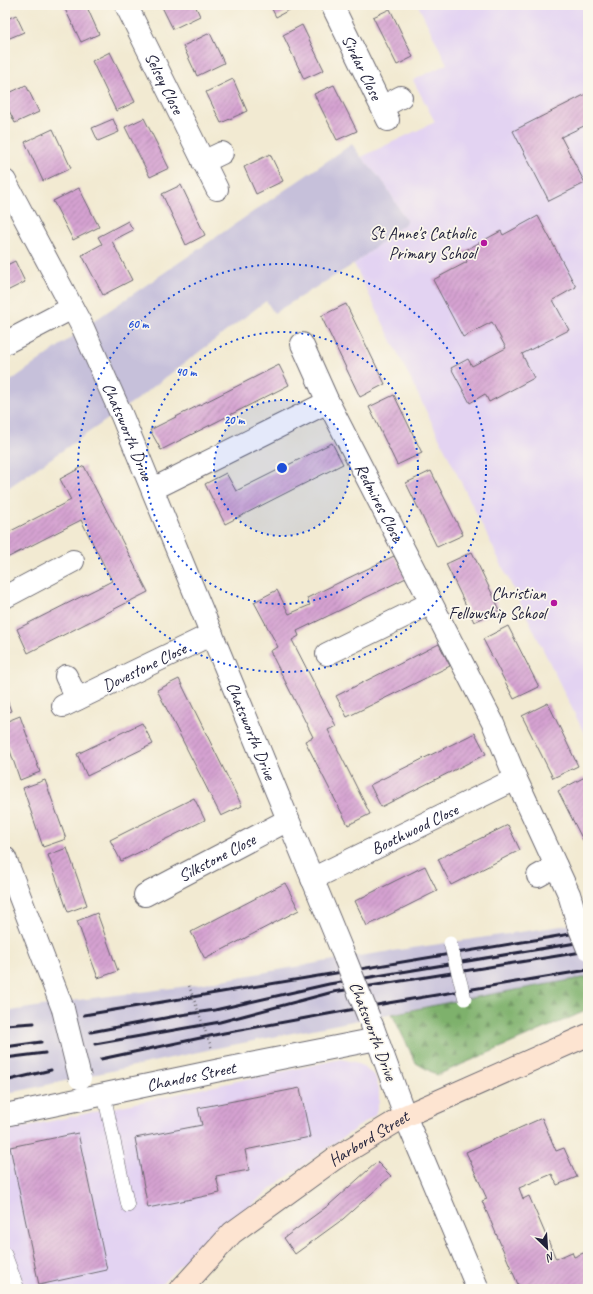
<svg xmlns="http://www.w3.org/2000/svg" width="593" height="1294" font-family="Caveat,sans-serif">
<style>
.built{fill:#e3d3f2}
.industrial{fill:#c6c0da}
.forest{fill:url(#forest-firs);stroke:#506a54}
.building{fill:url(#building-hatch)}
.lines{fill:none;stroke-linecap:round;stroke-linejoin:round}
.lane-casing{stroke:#6b6870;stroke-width:14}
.street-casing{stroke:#6b6870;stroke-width:24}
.secondary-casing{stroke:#6b6870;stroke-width:24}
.lane{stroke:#fff;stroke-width:13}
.street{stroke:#fff;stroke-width:22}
.secondary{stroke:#fde4d1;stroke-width:22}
.rail{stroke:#22223b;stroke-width:3}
.lane-bridge-casing{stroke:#6b6870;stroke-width:14;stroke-linecap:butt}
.street-bridge-casing{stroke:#6b6870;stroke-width:24;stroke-linecap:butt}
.path-bridge{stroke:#6b6870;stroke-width:2.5;stroke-dasharray:1 3;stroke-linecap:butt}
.lane-bridge{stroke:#fff;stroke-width:13}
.street-bridge{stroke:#fff;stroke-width:22}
.ring{fill:none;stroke:#1d4ed8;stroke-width:2;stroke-dasharray:2 4}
.poi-dot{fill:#b5179e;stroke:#fbf7ec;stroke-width:1.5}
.labels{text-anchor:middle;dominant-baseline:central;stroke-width:3.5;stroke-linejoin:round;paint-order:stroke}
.street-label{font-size:17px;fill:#22223b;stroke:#fbf7ec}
.poi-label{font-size:17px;fill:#22223b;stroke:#fbf7ec;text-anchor:end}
.centre{fill:#1d4ed8;stroke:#fbf7ec;stroke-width:2}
.ring-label{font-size:12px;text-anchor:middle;font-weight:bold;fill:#1d4ed8;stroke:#fbf7ec;stroke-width:3.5;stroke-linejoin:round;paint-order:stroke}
</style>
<defs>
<pattern id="forest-firs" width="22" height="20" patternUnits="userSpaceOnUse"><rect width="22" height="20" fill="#7eb16c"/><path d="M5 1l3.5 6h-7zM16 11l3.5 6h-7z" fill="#67905a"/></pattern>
<pattern id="building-hatch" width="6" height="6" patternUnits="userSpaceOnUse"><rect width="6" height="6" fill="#d5a2d1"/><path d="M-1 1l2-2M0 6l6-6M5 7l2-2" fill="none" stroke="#ac84ab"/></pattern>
</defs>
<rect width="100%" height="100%" fill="#fbf7ec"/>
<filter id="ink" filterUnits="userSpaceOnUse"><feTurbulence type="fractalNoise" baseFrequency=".025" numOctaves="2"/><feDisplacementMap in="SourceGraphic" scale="8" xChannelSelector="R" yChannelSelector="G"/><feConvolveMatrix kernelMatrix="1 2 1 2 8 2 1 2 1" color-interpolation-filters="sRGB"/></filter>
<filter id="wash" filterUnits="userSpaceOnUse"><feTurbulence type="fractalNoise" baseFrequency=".012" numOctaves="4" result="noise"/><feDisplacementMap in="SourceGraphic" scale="16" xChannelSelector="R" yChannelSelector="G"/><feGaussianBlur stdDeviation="0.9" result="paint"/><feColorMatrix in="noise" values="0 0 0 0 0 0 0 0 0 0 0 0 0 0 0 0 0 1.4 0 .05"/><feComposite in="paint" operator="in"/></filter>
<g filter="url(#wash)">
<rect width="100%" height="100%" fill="#f2ead2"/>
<path class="built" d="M418,5H588V741L354,264L407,222L384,183L361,157L435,122L413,80L447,64Z
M341,1059L358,1063L375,1076L379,1090V1102L375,1115L278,1183L181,1264L157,1289H5V1260L13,1257L5,1235V1131Z"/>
<path class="industrial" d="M352,144L361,157L384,183L407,222L354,264L274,313L266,301L140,397L5,490V385L101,316Z
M588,922V977L465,999L212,1049L5,1094V1012L78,1000L188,986L345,958Z"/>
<path class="forest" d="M588,977V1010L437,1075L416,1063L392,1014L465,999Z"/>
<g id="blocks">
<path class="building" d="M63,5H86L99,34L81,42Z
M161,5H195L200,16L173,29Z
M270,5H292L293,8L276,17Z
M390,9L413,57L397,65L373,17Z
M16,15L24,32L5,40V20Z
M302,25L324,70L304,79L283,35Z
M210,33L224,63L197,76L183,46Z
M110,52L135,102L116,111L92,61Z
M233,79L247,111L221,123L206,92Z
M26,85L39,112L15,123L5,102V95Z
M334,85L357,131L337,140L314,94Z
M588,93V124L561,137L585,183L549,201L513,131Z
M144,118L169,168L150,177L125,127Z
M113,119L119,132L98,141L92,128Z
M53,129L71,168L43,181L25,142Z
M270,154L283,181L256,194L244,167Z
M181,185L205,235L186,245L162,194Z
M79,188L99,227L73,240L53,201Z
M538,216L576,287L553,300L569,330L522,354L534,378L489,402L485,394L470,403L451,368L468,359L472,366L506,348L492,322L463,337L433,280L467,262L462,252L501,231L503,235Z
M128,221L133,230L112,241L132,280L103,295L82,255L102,244L98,237Z
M15,261L25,282L5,292V266Z
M346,304L385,384L360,397L321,316Z
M279,365L289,385L161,450L150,430Z
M394,395L422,453L397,465L369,407Z
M332,443L343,464L225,524L205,484L226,473L236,491Z
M84,466L148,592L28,653L17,629L112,581L81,520L5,559V534L71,500L60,479Z
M431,471L463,535L437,547L406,483Z
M472,552L500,610L474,622L446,564Z
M394,556L406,578L297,631L299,636L292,640L336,726L328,730L370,814L348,825L305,741L313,737L270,651L278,647L254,602L277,590L289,614L310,605L307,598Z
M508,626L539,687L514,699L483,639Z
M439,644L450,666L347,717L336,696Z
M179,679L242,806L221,816L157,690Z
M5,694L11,711L5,713Z
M548,703L578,766L553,778L522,716Z
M20,716L40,772L20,780L5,736V722Z
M142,723L153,744L87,776L77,754Z
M475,733L486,754L381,807L370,785Z
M585,777L588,783V850L558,791Z
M45,780L66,839L43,847L23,788Z
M194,798L205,820L121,861L110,840Z
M508,825L520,850L451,885L438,859Z
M67,848L87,905L68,912L48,855Z
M425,866L437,891L367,926L355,901Z
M285,883L299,910L205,959L191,932Z
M97,913L118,971L98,978L77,921Z
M300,1088L310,1137L245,1150L249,1170L216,1176L220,1193L148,1208L135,1138L202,1125L198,1108Z
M542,1118L556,1151L564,1148L577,1177L557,1185L552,1174L519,1188L523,1199L529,1196L556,1259L572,1252L574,1257L588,1251V1289H520L482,1201L487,1199L466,1152Z
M78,1133L107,1270L39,1285L10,1147Z
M377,1162L391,1176L343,1219L295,1254L284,1238L329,1205Z"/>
</g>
</g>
<g filter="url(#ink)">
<use href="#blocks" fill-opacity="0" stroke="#6b6870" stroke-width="1"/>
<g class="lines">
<g class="lane-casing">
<path id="lane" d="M104,1095L128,1206
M5,1254L18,1289"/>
</g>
<g class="street-casing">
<g id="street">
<path id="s1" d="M126,5L217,189"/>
<path id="s2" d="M332,5L388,120"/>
<path d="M382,107L401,97"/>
<path d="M203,162L222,153"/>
<path id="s3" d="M5,181L83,328L122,416L345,958"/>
<path d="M5,343L72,308"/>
<path id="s4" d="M302,344L328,402L493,723L516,779L569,894L578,924"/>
<path d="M153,489L328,402"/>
<path d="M5,597L73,561"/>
<path d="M327,654L431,603"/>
<path d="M66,676L77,699"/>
<path id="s5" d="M63,706L212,634"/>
<path d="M5,858L63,1009"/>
<path d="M538,876L556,866"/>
<path id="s6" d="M312,879L516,779"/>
<path id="s7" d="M145,895L288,820"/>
<path d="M372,1025L405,1116L478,1289"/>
<path id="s8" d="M5,1115L220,1070L377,1039"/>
</g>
</g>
<g class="secondary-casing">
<g id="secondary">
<path id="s9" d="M181,1289L232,1233L334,1159L405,1116L588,1035"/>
</g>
</g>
<use href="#lane" class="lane"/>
<use href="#street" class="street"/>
<use href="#secondary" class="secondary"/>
<path class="rail" d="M84,1015L588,931
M5,1025L34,1023
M91,1032L181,1015L215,1010L329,984L588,941
M95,1044L220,1022L333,992L588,951
M5,1047L41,1042
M5,1058L45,1053
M101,1059L224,1033L388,1003L588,970
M5,1081L51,1070"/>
<g class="lane-bridge-casing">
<path id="lane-bridge" d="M450,943L465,999"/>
</g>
<g class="street-bridge-casing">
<path id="street-bridge" d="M578,924L588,949
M345,958L369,1018
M63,1009L80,1078"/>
</g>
<path class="path-bridge" d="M189,986L212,1049"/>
<use href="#lane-bridge" class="lane-bridge"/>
<use href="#street-bridge" class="street-bridge"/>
</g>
</g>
<circle cx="282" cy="468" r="68" fill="#1d4ed8" fill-opacity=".12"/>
<g class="ring">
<circle cx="282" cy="468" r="68"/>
<circle cx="282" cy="468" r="136"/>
<circle cx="282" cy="468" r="204"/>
</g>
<g class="poi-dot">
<circle cx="484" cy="243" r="4"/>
<circle cx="554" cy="603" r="4"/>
</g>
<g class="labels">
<g class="street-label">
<text stroke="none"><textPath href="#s2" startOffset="69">Sirdar Close</textPath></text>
<text stroke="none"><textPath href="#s1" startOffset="87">Selsey Close</textPath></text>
<text stroke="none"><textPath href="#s3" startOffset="279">Chatsworth Drive</textPath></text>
<text stroke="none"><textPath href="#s4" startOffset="176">Redmires Close</textPath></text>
<text stroke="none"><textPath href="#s5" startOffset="90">Dovestone Close</textPath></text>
<text stroke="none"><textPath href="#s3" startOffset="603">Chatsworth Drive</textPath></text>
<text stroke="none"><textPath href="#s6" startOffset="114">Boothwood Close</textPath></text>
<text stroke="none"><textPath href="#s7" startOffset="81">Silkstone Close</textPath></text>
<text transform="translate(373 1031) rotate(69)">Chatsworth Drive</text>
<text stroke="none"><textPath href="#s8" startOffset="190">Chandos Street</textPath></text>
<text stroke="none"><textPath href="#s9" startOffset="242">Harbord Street</textPath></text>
</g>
<g class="poi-label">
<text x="476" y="233">St Anne's Catholic<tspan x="476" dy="20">Primary School</tspan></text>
<text x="546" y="593">Christian<tspan x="546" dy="20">Fellowship School</tspan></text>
</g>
</g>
<circle cx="282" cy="468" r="6" class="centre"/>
<g class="ring-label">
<text x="138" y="328">60 m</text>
<text x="186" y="376">40 m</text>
<text x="234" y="424">20 m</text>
</g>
<rect width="593" height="1294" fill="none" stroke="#fbf7ec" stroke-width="20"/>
<g transform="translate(547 1248) rotate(155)" stroke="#fbf7ec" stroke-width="3" paint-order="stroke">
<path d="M0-3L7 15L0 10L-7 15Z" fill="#22223b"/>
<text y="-6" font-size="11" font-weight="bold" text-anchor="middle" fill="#22223b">N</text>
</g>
</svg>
